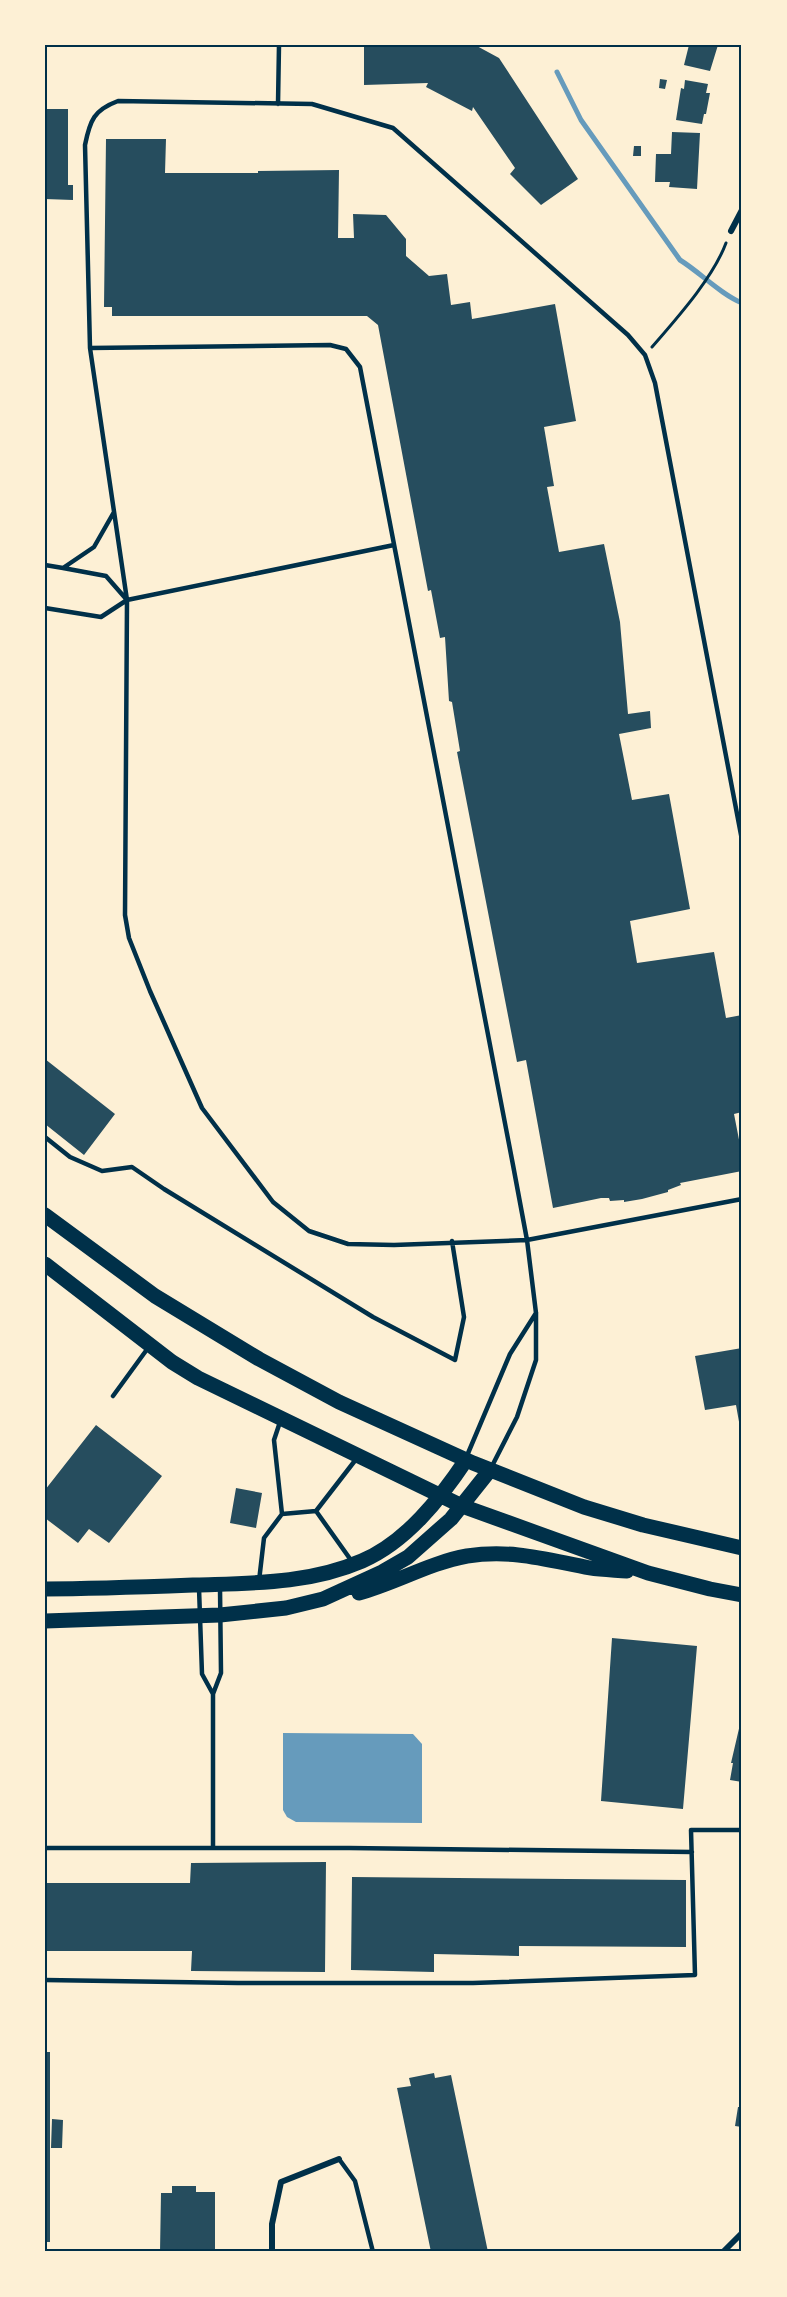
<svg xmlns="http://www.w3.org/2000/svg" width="787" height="2297" font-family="'PT Serif',serif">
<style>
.water{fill:#669bbc}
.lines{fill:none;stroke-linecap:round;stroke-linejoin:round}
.stream{stroke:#669bbc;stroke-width:5}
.building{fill:#264d5e}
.path{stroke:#003049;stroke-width:3}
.service{stroke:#003049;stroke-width:4.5}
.minor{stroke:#003049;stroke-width:6}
.primary{stroke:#003049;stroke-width:15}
.neatline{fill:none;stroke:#003049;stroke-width:2}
</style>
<rect width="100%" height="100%" fill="#fdf0d5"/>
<path class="water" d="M283,1733L413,1734L422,1744V1823L296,1822L287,1817L283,1810Z"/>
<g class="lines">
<path class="stream" d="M557,72L581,120L680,260C701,273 720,294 742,303"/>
</g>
<path class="building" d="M364,45H475L499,58L578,179L541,205L510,174L515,168L473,107L472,111L426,87L428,83L364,85Z
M689,45H718L710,71L684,65Z
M660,79L667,80L665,89L659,88Z
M685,80L708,84L706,93H710L706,114H704L702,124L676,120L681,88L684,89Z
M45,109H68V185H73V200L45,199Z
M672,132L700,133L697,189L669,187L670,182H655L656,154H671Z
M106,139H166L165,173H258V171L339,170L338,238H354L353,214L386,215L406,239V256L429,276L447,274L451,305L470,302L472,319L555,304L576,421L544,427L554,486L547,487L559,552L604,544L620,622L628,714L650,711L651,728L619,734L632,800L669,794L690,909L630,921L637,963L714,952L726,1018L742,1015V1112L734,1114L742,1155V1171L680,1183L681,1185L668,1190V1192L642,1199L624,1202V1200L610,1201L609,1198H601L553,1208L526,1060L517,1062L457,752L460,751L452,702L449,701L445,637L440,638L431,590L428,591L378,325L367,316H112V307H104Z
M634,146H641V156H633Z
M45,1059L115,1114L84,1155L45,1124Z
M742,1348V1433H741L736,1405L705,1410L695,1356Z
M96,1425L162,1476L109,1543L89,1529L78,1543L45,1518V1490Z
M236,1488L262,1493L256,1528L230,1523Z
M612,1638L697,1646L683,1809L601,1801Z
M741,1720H742V1782L730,1780L733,1763H731Z
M326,1862L325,1972L191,1971L192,1951H45V1883H190L191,1863Z
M352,1877L686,1880V1947L519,1946V1956L434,1954V1972L351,1970Z
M45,2052H50V2242H45Z
M434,2073L435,2078L451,2075L488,2252H431L397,2088L411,2086L409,2078Z
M738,2107H742V2127L735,2126Z
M52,2119L63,2120L62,2148H51Z
M172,2186H196V2192H215V2252H160L161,2193H172Z"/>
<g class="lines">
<path class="path" d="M652,347C677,318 713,278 726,243"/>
<path class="service" d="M278,104L279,45
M90,348L330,345L346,349L360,367L513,1165L527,1240L536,1313V1360L517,1417L491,1468
M45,565L63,568L94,547L114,512
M63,568L106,576L127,600
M45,608L101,617L127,600L394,545
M742,840L655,383L645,355L628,335L393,128L312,104L118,101C94,110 90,120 85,145L90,348L127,600L125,915L129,938L150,991L202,1108L273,1202L309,1231L348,1244L394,1245L527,1240L742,1199
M45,1137L70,1157L102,1171L132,1167L164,1189L373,1317L455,1360L464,1317L452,1241
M113,1396L148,1348
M280,1422L274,1440L282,1514
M466,1458L510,1354L536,1313
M316,1511L353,1563
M259,1581L264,1538L282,1514L316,1511L357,1458
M199,1588L202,1674L213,1694
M45,1848H349L692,1852
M213,1848V1694L221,1673L220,1588
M45,1980L238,1983H473L695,1975L691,1830H742
M339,2159L355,2181L373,2252"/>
<path class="minor" d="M731,231L742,210
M272,2252V2224L281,2182L339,2159
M723,2252L742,2233"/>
<path class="primary" d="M45,1215L155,1296L259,1359L339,1402L473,1463L584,1507L643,1525L742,1548
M45,1264L172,1362L198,1378L462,1506L648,1573L710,1589L742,1595
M45,1589C95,1589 145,1587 196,1585C252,1583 309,1584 362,1561C406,1542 440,1499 466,1460
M359,1593C396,1583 429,1563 467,1556C513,1549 547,1560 590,1568C602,1570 615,1570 627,1571
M45,1621L220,1615L286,1608L323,1599L382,1572L408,1557L451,1519L490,1470"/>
</g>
<rect width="787" height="2297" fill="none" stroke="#fdf0d5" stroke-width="93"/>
<rect x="46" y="46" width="694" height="2204" class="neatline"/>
</svg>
